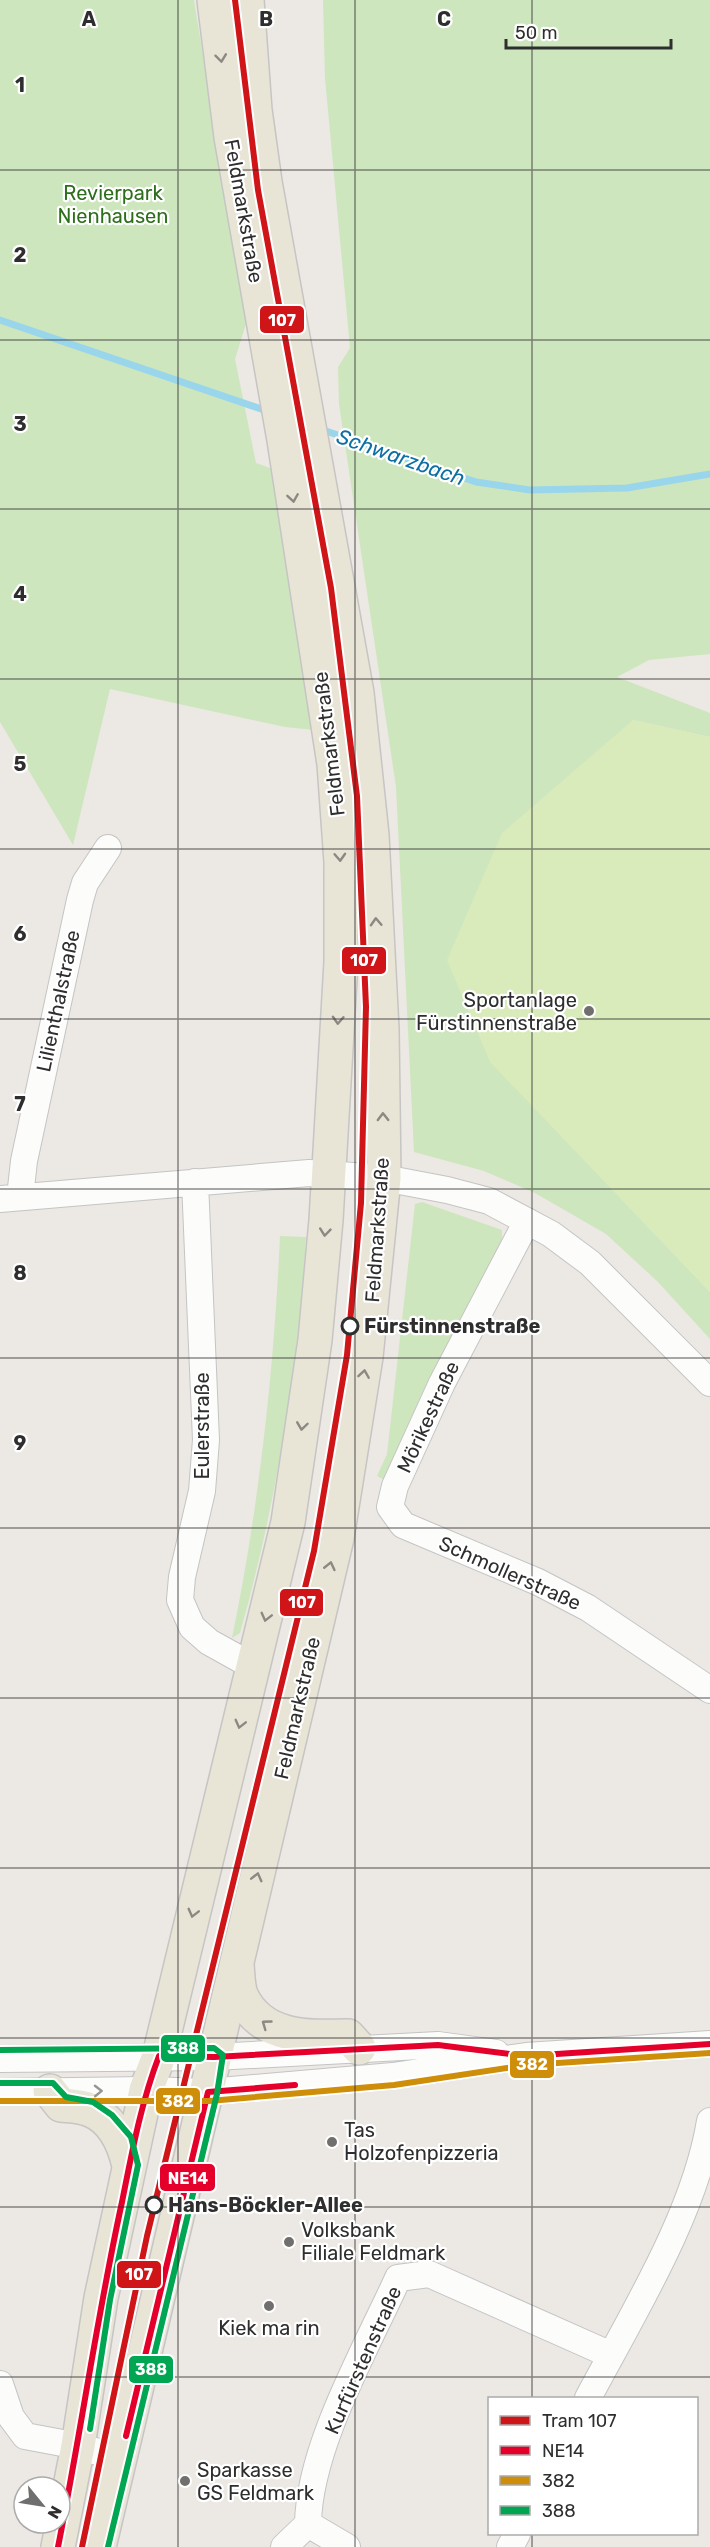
<svg xmlns="http://www.w3.org/2000/svg" width="710" height="2547" font-family="Rubik,sans-serif">
<style>
.green{fill:#cee6be}
.pitch{fill:#d9eabb}
.lines{fill:none;stroke-linecap:round;stroke-linejoin:round}
.stream{stroke:#99d6ec;stroke-width:7}
.minor-casing{stroke:#c5c4c5;stroke-width:28}
.major-casing{stroke:#c6c5c4;stroke-width:36}
.minor{stroke:#fcfcfb;stroke-width:26}
.major{stroke:#e8e4d6;stroke-width:33}
.bus-1-casing{stroke:#fff;stroke-width:10}
.bus-2-casing{stroke:#fff;stroke-width:10}
.bus-3-casing{stroke:#fff;stroke-width:10}
.bus-1{stroke:#e4002b;stroke-width:6}
.bus-2{stroke:#cf8e09;stroke-width:6}
.bus-3{stroke:#00a651;stroke-width:6}
.tram-1-casing{stroke:#fff;stroke-width:10}
.tram-1{stroke:#d01519;stroke-width:6}
.oneway{stroke:#8b8982}
.oneway2{stroke:#959594}
.grid{fill:none;stroke:#2e2e2e;stroke-width:1.5;stroke-opacity:0.55}
.poi-dot{fill:#706f6e;stroke:#fff;stroke-width:2}
.stop-dot{fill:#fff;stroke:#2e2e2e;stroke-width:3}
.labels{text-anchor:middle;dominant-baseline:central;stroke-width:4.5;stroke-linejoin:round;paint-order:stroke}
.park-label{font-size:20px;fill:#2c6e1b;stroke:#fff}
.street-label{font-size:20px;fill:#2e2e2e;stroke:#fff}
.poi-label{font-size:20px;fill:#2e2e2e;stroke:#fff;text-anchor:start}
.stop-label{font-size:20px;font-weight:bold;fill:#2e2e2e;stroke:#fff;text-anchor:start}
.water-label{font-size:21px;font-style:italic;fill:#0d6fa3;stroke:#fff}
.grid-label{font-size:20px;text-anchor:middle;font-weight:bold;fill:#2e2e2e;stroke:#fff;stroke-width:4.5;stroke-linejoin:round;paint-order:stroke}
.line-badge{stroke:#fff;stroke-width:2}
.badge-label{font-size:16px;text-anchor:middle;font-weight:bold;fill:#fff}
</style>
<rect width="100%" height="100%" fill="#ece8e4"/>
<path class="green" d="M0,0H194L246,324L235,359L256,463L273,469L314,730L285,727L110,689L73,845L0,722Z
M323,0H710V654L649,660L617,677L710,713V737L633,720L491,1062L710,1292V1339L658,1282L606,1234L535,1193L484,1171L414,1152L396,787L339,404L338,367L350,348L325,78Z
M422,1202L502,1230V1241L386,1481L377,1476L387,1454L415,1204Z
M280,1236L306,1237C298,1370 276,1505 240,1633L232,1638C259,1507 274,1370 280,1236Z"/>
<path class="pitch" d="M633,720L710,737V1292L490,1062L447,960L502,833Z"/>
<g class="lines">
<path class="stream" d="M0,320L270,412
M320,429L476,482L530,490L627,488L710,474"/>
<g class="minor-casing">
<path id="minor" d="M195,1182L206,1440L202,1491L182,1577L180,1600L192,1627L209,1642L254,1667
M20,1197L24,1161L80,900L85,883L108,848
M0,1199L309,1173L384,1178L447,1190L489,1201L551,1234L590,1263L710,1383
M527,1221L442,1383L395,1486L390,1507L403,1525L538,1582L588,1608L710,1690
M0,2059L214,2057L438,2045L496,2053
M0,2092L146,2090L208,2092L393,2076L526,2056L710,2044
M0,2384L11,2417L25,2436L78,2446L121,2459
M588,2398C632,2315 695,2214 710,2121
M284,2547L308,2524
M347,2547L308,2524C309,2447 366,2349 398,2278L429,2274L611,2355
M510,2547L517,2534"/>
</g>
<g class="major-casing">
<path id="major" d="M237,1965C238,1975 238,1989 242,1997C262,2039 309,2037 348,2036L359,2048
M50,2091L61,2105C70,2106 81,2106 90,2110C113,2119 124,2144 129,2166
M58,2547L78,2446L101,2298L146,2090L159,2056L288,1522L315,1340L326,1220L341,962V862L334,764L284,440L231,137L214,0
M99,2547L337,1538L366,1357L384,1178L382,1029L372,835L357,693L265,182L255,110L247,0"/>
</g>
<use href="#minor" class="minor"/>
<use href="#major" class="major"/>
<g class="bus-1-casing">
<path id="bus-1" d="M126,2436L208,2092L295,2085
M58,2547C81,2432 97,2316 122,2202C132,2152 141,2103 159,2056L214,2057L438,2045L526,2056L710,2044"/>
</g>
<g class="bus-2-casing">
<path id="bus-2" d="M0,2101H209L394,2085L527,2065L710,2053"/>
</g>
<g class="bus-3-casing">
<path id="bus-3" d="M0,2050L214,2048L223,2055L217,2094L108,2547
M0,2083H53L66,2097L93,2102L112,2115L131,2137L138,2165L110,2300L90,2429"/>
</g>
<use href="#bus-1" class="bus-1"/>
<use href="#bus-2" class="bus-2"/>
<use href="#bus-3" class="bus-3"/>
<g class="tram-1-casing">
<path id="tram-1" d="M82,2547L147,2236L314,1551L347,1355L361,1203L366,1007L357,796L331,588L258,190L235,0"/>
</g>
<use href="#tram-1" class="tram-1"/>
</g>
<defs><path id="oneway-chevron" d="M-2-3.5L2.5 0L-2 3.5" fill="none" stroke-width="1.6" stroke-linecap="round" stroke-linejoin="round" transform="scale(1.5)"/></defs>
<g class="oneway">
<use href="#oneway-chevron" transform="translate(221 58) rotate(83)"/>
<use href="#oneway-chevron" transform="translate(293 498) rotate(81)"/>
<use href="#oneway-chevron" transform="translate(340 857) rotate(87)"/>
<use href="#oneway-chevron" transform="translate(376 922) rotate(-93)"/>
<use href="#oneway-chevron" transform="translate(338 1020) rotate(93)"/>
<use href="#oneway-chevron" transform="translate(383 1117) rotate(-91)"/>
<use href="#oneway-chevron" transform="translate(325 1232) rotate(96)"/>
<use href="#oneway-chevron" transform="translate(364 1374) rotate(-81)"/>
<use href="#oneway-chevron" transform="translate(302 1426) rotate(98)"/>
<use href="#oneway-chevron" transform="translate(330 1566) rotate(-77)"/>
<use href="#oneway-chevron" transform="translate(266 1617) rotate(104)"/>
<use href="#oneway-chevron" transform="translate(240 1724) rotate(104)"/>
<use href="#oneway-chevron" transform="translate(257 1877) rotate(-76)"/>
<use href="#oneway-chevron" transform="translate(193 1913) rotate(104)"/>
<use href="#oneway-chevron" transform="translate(266 2024) rotate(-144)"/>
</g>
<use class="oneway2" href="#oneway-chevron" transform="translate(98 2091) rotate(-1)"/>
<path class="grid" d="M178,0V2547M355,0V2547M532,0V2398M0,170H710M0,340H710M0,509H710M0,679H710M0,849H710M0,1019H710M0,1189H710M0,1358H710M0,1528H710M0,1698H710M0,1868H710M0,2038H710M0,2207H710M0,2377H710M532,2534V2547"/>
<g class="poi-dot">
<circle cx="589" cy="1011" r="6"/>
<circle cx="332" cy="2142" r="6"/>
<circle cx="289" cy="2242" r="6"/>
<circle cx="269" cy="2306" r="6"/>
<circle cx="185" cy="2481" r="6"/>
</g>
<g class="stop-dot">
<circle cx="350" cy="1326" r="8"/>
<circle cx="154" cy="2205" r="8"/>
</g>
<g class="labels">
<g class="park-label">
<text x="113" y="193">Revierpark<tspan x="113" dy="23">Nienhausen</tspan></text>
</g>
<g class="street-label">
<text transform="translate(244 211) rotate(80)">Feldmarkstraße</text>
<text transform="translate(329 744) rotate(-97)">Feldmarkstraße</text>
<text transform="translate(58 1001) rotate(-78)">Lilienthalstraße</text>
<text transform="translate(377 1230) rotate(-86)">Feldmarkstraße</text>
<text transform="translate(428 1417) rotate(-65)">Mörikestraße</text>
<text transform="translate(202 1426) rotate(-90)">Eulerstraße</text>
<text transform="translate(510 1573) rotate(24)">Schmollerstraße</text>
<text transform="translate(297 1708) rotate(-77)">Feldmarkstraße</text>
<text transform="translate(363 2360) rotate(-66)">Kurfürstenstraße</text>
</g>
<g class="poi-label">
<text x="577" y="1000" text-anchor="end">Sportanlage<tspan x="577" dy="23">Fürstinnenstraße</tspan></text>
<text x="344" y="2130">Tas<tspan x="344" dy="23">Holzofenpizzeria</tspan></text>
<text x="301" y="2230">Volksbank<tspan x="301" dy="23">Filiale Feldmark</tspan></text>
<text x="269" y="2328" text-anchor="middle">Kiek ma rin</text>
<text x="197" y="2470">Sparkasse<tspan x="197" dy="23">GS Feldmark</tspan></text>
</g>
<g class="stop-label">
<text x="364" y="1326">Fürstinnenstraße</text>
<text x="168" y="2205">Hans-Böckler-Allee</text>
</g>
<g class="water-label">
<text transform="translate(401 457) rotate(19)">Schwarzbach</text>
</g>
</g>
<g class="grid-label">
<text x="89" y="26">A</text>
<text x="266" y="26">B</text>
<text x="444" y="26">C</text>
<text x="20" y="92">1</text>
<text x="20" y="262">2</text>
<text x="20" y="431">3</text>
<text x="20" y="601">4</text>
<text x="20" y="771">5</text>
<text x="20" y="941">6</text>
<text x="20" y="1111">7</text>
<text x="20" y="1280">8</text>
<text x="20" y="1450">9</text>
</g>
<g class="line-badge">
<rect x="259" y="305" width="46" height="29" rx="6" fill="#d01519"/>
<rect x="341" y="946" width="46" height="29" rx="6" fill="#d01519"/>
<rect x="279" y="1588" width="45" height="29" rx="6" fill="#d01519"/>
<rect x="160" y="2034" width="46" height="29" rx="6" fill="#00a651"/>
<rect x="509" y="2050" width="46" height="29" rx="6" fill="#cf8e09"/>
<rect x="155" y="2087" width="46" height="28" rx="6" fill="#cf8e09"/>
<rect x="159" y="2163" width="57" height="29" rx="6" fill="#e4002b"/>
<rect x="116" y="2260" width="46" height="29" rx="6" fill="#d01519"/>
<rect x="128" y="2355" width="46" height="29" rx="6" fill="#00a651"/>
</g>
<g class="badge-label">
<text x="282" y="326">107</text>
<text x="364" y="966">107</text>
<text x="302" y="1608">107</text>
<text x="183" y="2054">388</text>
<text x="532" y="2070">382</text>
<text x="178" y="2107">382</text>
<text x="188" y="2184">NE14</text>
<text x="139" y="2280">107</text>
<text x="151" y="2375">388</text>
</g>
<rect x="488" y="2397" width="210" height="138" fill="#ffffff" stroke="#ababab" stroke-width="1.5"/>
<rect x="500" y="2416" width="30" height="9" fill="#d01519" stroke="#ababab" stroke-width="1.5"/>
<text x="542" y="2427" font-size="18" fill="#2e2e2e">Tram 107</text>
<rect x="500" y="2446" width="30" height="9" fill="#e4002b" stroke="#ababab" stroke-width="1.5"/>
<text x="542" y="2457" font-size="18" fill="#2e2e2e">NE14</text>
<rect x="500" y="2476" width="30" height="9" fill="#cf8e09" stroke="#ababab" stroke-width="1.5"/>
<text x="542" y="2487" font-size="18" fill="#2e2e2e">382</text>
<rect x="500" y="2506" width="30" height="9" fill="#00a651" stroke="#ababab" stroke-width="1.5"/>
<text x="542" y="2517" font-size="18" fill="#2e2e2e">388</text>
<g transform="translate(42 2505) rotate(120)"><circle r="28" fill="#ffffff" stroke="#ababab" stroke-width="1.5"/>
<path d="M0-4.5L10 22L0 15L-10 22Z" fill="#706f6e"/>
<text y="-9" font-size="16" font-weight="bold" text-anchor="middle" fill="#2e2e2e">N</text>
</g>
<path d="M506 39v9h165v-9" fill="none" stroke="#2e2e2e" stroke-width="3"/>
<text x="515" y="39" font-size="18" fill="#2e2e2e" stroke="#ffffff" stroke-width="4.5" paint-order="stroke">50 m</text>
</svg>
